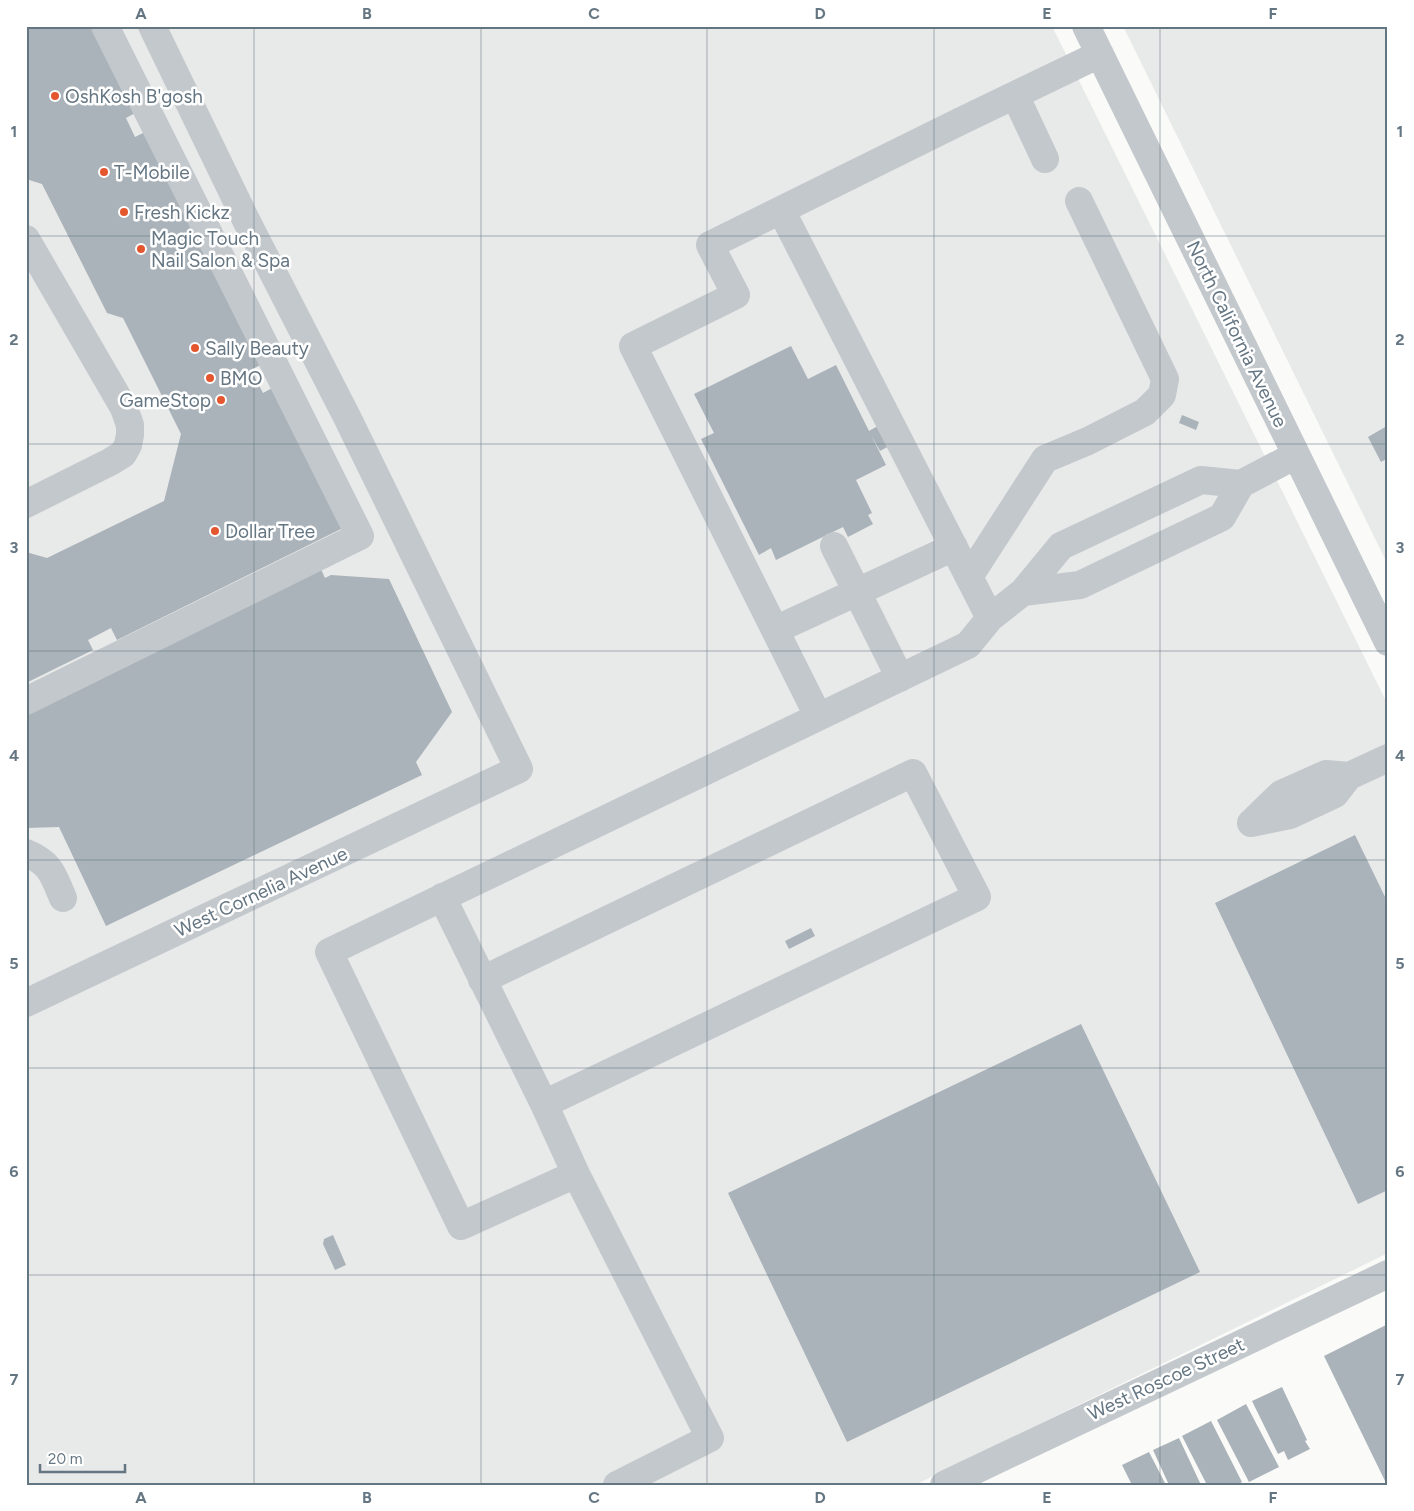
<svg xmlns="http://www.w3.org/2000/svg" width="1414" height="1511" font-family="Figtree,sans-serif">
<style>
.built{fill:#e8e9e9}
.building{fill:#aab3b9}
.lines{fill:none;stroke-linecap:round;stroke-linejoin:round}
.minor{stroke:#c3c8cc;stroke-width:28}
.grid{fill:none;stroke:#657683;stroke-width:1;stroke-opacity:0.55}
.poi-dot{fill:#e4572e;stroke:#fff;stroke-width:2}
.labels{text-anchor:middle;dominant-baseline:central;stroke-width:5;stroke-linejoin:round;paint-order:stroke}
.poi-label{font-size:19px;fill:#657683;stroke:#fff;text-anchor:start}
.street-label{font-size:19px;fill:#657683;stroke:#fff}
.neatline{fill:none;stroke:#657683;stroke-width:2}
.grid-label{font-size:16px;text-anchor:middle;font-weight:bold;fill:#657683}
</style>
<rect width="100%" height="100%" fill="#fafaf8"/>
<path class="built" d="M26,26H1052L1388,705V1253L915,1485H26Z
M1123,26H1388V565Z"/>
<path class="building" d="M26,26H95L137,112L126,118L135,137L147,131L262,364L251,370L263,393L274,387L345,527L117,640L111,628L88,640L93,650L26,683V552L47,558L164,501L181,434L123,318L107,313L42,184L26,179Z
M791,346L808,379L836,365L869,431L878,426L889,446L880,451L871,435L886,465L856,480L872,513L868,515L873,524L848,537L843,527L776,560L771,548L759,555L701,439L714,433L694,394Z
M1182,415L1199,422L1196,430L1179,423Z
M1387,426L1388,429V458L1381,462L1368,437Z
M320,567L325,578L331,575L389,579L452,712L416,762L422,775L106,926L59,827L26,828V761H28L26,757V708Z
M1355,835L1388,903V1190L1358,1204L1215,903Z
M811,928L815,936L789,949L785,941Z
M1081,1024L1200,1272L847,1442L728,1193Z
M333,1235L346,1265L335,1270L323,1244L324,1239Z
M1388,1324V1485H1387L1324,1356Z
M1282,1387L1307,1440L1305,1441L1310,1449L1288,1460L1284,1451L1278,1454L1252,1401Z
M1246,1404L1279,1467L1249,1482L1217,1420Z
M1211,1421L1242,1482L1237,1485H1207L1182,1436Z
M1179,1438L1201,1485H1169L1153,1450Z
M1149,1452L1166,1485H1132L1122,1465Z"/>
<g class="lines">
<path class="minor" d="M1086,26L1388,642
M1015,95L1045,159
M781,210L990,618
M26,239L124,408L130,425V435L128,445L123,454L110,462L26,504
M834,546L900,678
M969,577L1045,459L1088,441L1145,412L1162,395L1165,379L1079,201
M1023,592L1080,585L1222,517L1241,484L1296,455
M775,630L954,547
M26,701L360,536L105,26
M818,716L633,346L736,295L710,245L961,121L1100,54
M1251,823L1290,815L1335,794L1349,776L1388,758
M1251,823L1281,794L1326,774L1349,776
M26,853C51,863 53,875 63,898
M442,897L544,1104L576,1174L710,1438L617,1485
M482,980L913,773L977,897L544,1104
M26,1003L519,769L347,417L246,220L152,26
M576,1174L461,1226L329,952L968,645L990,618L1023,592L1061,546L1201,480L1241,484
M944,1485L1388,1274"/>
</g>
<path class="grid" d="M254,26V1485M481,26V1485M707,26V1485M934,26V1485M1160,26V1485M26,236H1388M26,444H1388M26,651H1388M26,860H1388M26,1068H1388M26,1275H1388"/>
<g class="poi-dot">
<circle cx="55" cy="96" r="5"/>
<circle cx="104" cy="172" r="5"/>
<circle cx="124" cy="212" r="5"/>
<circle cx="141" cy="249" r="5"/>
<circle cx="195" cy="348" r="5"/>
<circle cx="210" cy="378" r="5"/>
<circle cx="221" cy="400" r="5"/>
<circle cx="215" cy="531" r="5"/>
</g>
<g class="labels">
<g class="poi-label">
<text x="65" y="96">OshKosh B'gosh</text>
<text x="114" y="172">T-Mobile</text>
<text x="134" y="212">Fresh Kickz</text>
<text x="151" y="238">Magic Touch<tspan x="151" dy="22">Nail Salon &amp; Spa</tspan></text>
<text x="205" y="348">Sally Beauty</text>
<text x="220" y="378">BMO</text>
<text x="211" y="400" text-anchor="end">GameStop</text>
<text x="225" y="531">Dollar Tree</text>
</g>
<g class="street-label">
<text transform="translate(1237 334) rotate(64)">North California Avenue</text>
<text transform="translate(261 892) rotate(-25)">West Cornelia Avenue</text>
<text transform="translate(1166 1379) rotate(-25)">West Roscoe Street</text>
</g>
</g>
<rect width="1414" height="1511" fill="none" stroke="#ffffff" stroke-width="55"/>
<path d="M40 1464v8h85v-8" fill="none" stroke="#657683" stroke-width="2.5"/>
<text x="48" y="1464" font-size="15" fill="#657683" stroke="#ffffff" stroke-width="4" paint-order="stroke">20 m</text>
<rect x="28" y="28" width="1358" height="1456" class="neatline"/>
<g class="grid-label">
<text x="141" y="19">A</text>
<text x="367" y="19">B</text>
<text x="594" y="19">C</text>
<text x="820" y="19">D</text>
<text x="1047" y="19">E</text>
<text x="1273" y="19">F</text>
<text x="14" y="137">1</text>
<text x="1400" y="137">1</text>
<text x="14" y="345">2</text>
<text x="1400" y="345">2</text>
<text x="14" y="553">3</text>
<text x="1400" y="553">3</text>
<text x="14" y="761">4</text>
<text x="1400" y="761">4</text>
<text x="14" y="969">5</text>
<text x="1400" y="969">5</text>
<text x="14" y="1177">6</text>
<text x="1400" y="1177">6</text>
<text x="14" y="1385">7</text>
<text x="1400" y="1385">7</text>
<text x="141" y="1503">A</text>
<text x="367" y="1503">B</text>
<text x="594" y="1503">C</text>
<text x="820" y="1503">D</text>
<text x="1047" y="1503">E</text>
<text x="1273" y="1503">F</text>
</g>
</svg>
